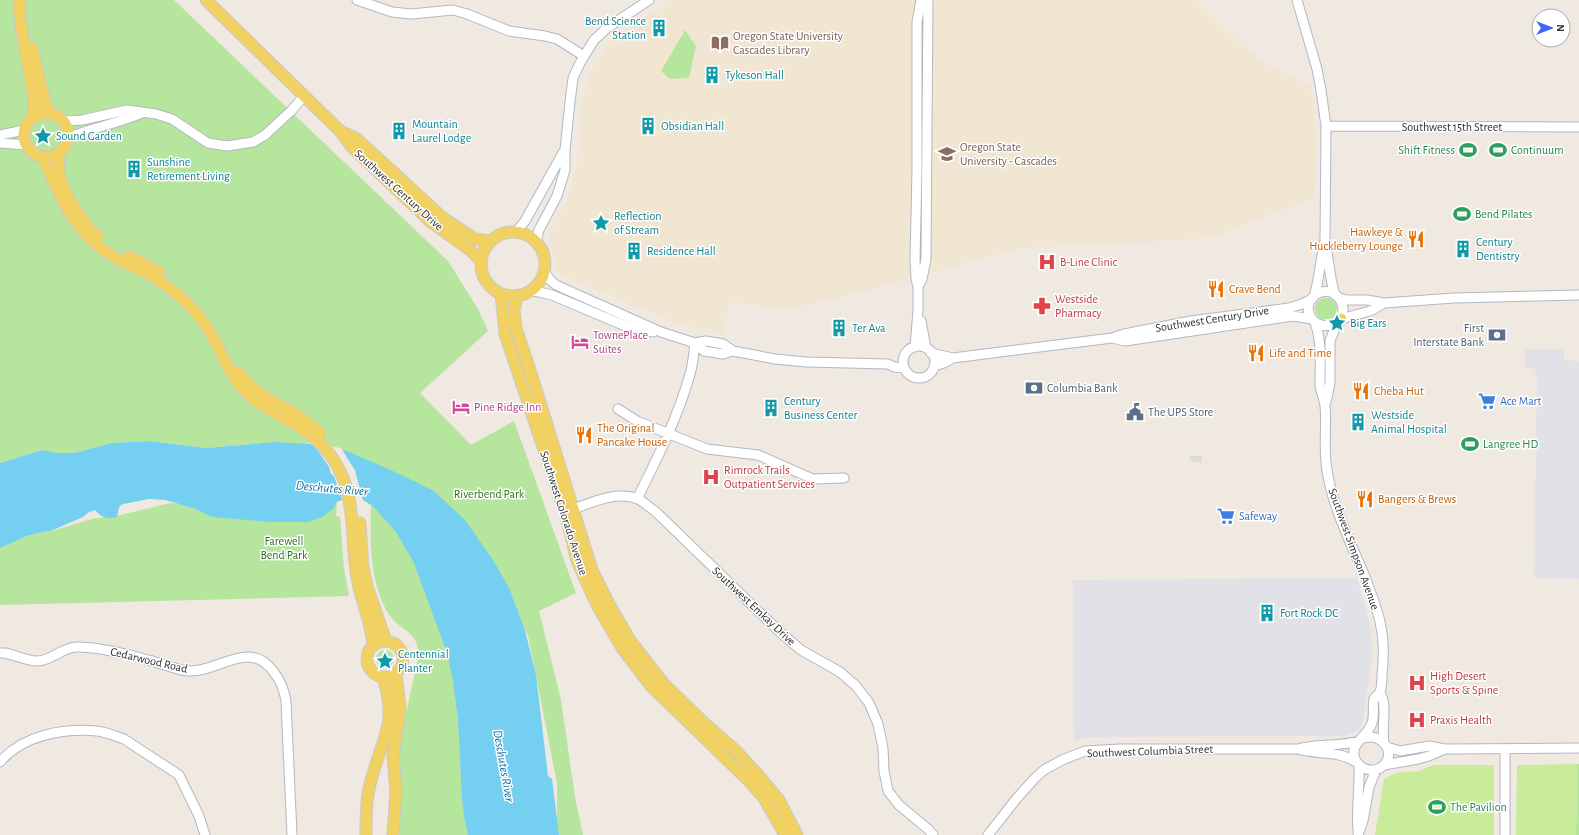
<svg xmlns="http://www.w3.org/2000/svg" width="1579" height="835" font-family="'Alegreya Sans',sans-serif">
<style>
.industrial{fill:#e3e1e8}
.education{fill:#f0e6d1}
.green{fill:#b6e59e}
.pitch{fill:#c9ec9a}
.plaza{fill:#dfdcd8}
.water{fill:#75cff0}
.pier{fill:#efe9e1}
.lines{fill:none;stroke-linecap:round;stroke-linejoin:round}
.minor-casing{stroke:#b4b7c1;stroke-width:11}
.major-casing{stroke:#c9c9c9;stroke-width:13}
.minor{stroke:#fff;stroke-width:9}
.major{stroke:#f2d163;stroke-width:11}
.labels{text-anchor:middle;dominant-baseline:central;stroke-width:3;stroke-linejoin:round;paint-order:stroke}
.culture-label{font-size:12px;fill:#0d838f;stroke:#fff;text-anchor:start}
.education-label{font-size:12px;fill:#785e54;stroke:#fff;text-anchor:start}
.street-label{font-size:12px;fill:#2e2e2e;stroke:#fff}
.leisure-label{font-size:12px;fill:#27864d;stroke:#fff;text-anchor:start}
.food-label{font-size:12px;fill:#c56008;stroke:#fff;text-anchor:start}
.health-label{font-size:12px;fill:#be3a42;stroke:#fff;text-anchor:start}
.service-label{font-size:12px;fill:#4e5e75;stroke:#fff;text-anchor:start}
.hotel-label{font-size:12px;fill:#b23c85;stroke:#fff;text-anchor:start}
.shop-label{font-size:12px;fill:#366cbe;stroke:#fff;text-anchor:start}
.park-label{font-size:12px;fill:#2c6e1b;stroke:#fff}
.water-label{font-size:13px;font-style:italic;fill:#0d6fa3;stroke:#fff}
</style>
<rect width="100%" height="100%" fill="#efe9e1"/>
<path class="industrial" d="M1525,349H1564V360L1579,361V579L1534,578L1537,376L1534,368H1525Z
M1357,578L1371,629L1372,657L1362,725L1358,731L1345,736L1091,737L1074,741L1073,580Z"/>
<path class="education" d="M668,0H1193L1262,62L1311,87L1316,135L1315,198L1212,237L1175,241L1099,243L1015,249L911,279L804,306L773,308L730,301L722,334L682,325L563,276L557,269L552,253L550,237V232L564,206L576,170L583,99L590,75L608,42L665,4Z"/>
<path class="green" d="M0,0H174L448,261L478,309L488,331L420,393L471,445L514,421L576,593L539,611L561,700L575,797L583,835H557V783L528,635L500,578L275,442L206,448L148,441L112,443L74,453H57L42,450L0,463Z
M685,30L696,46L689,78L670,79L661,71Z
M1315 309a11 11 0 1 1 22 0a11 11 0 1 1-22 0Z
M337,501L336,516L340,517L344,568L349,596L0,605V541L55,530L92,519L121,515L170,503L197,505Z
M367,501L387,507L447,630L481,835H397V755L418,658C418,653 418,647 416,642C411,631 397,626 390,616C369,584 370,541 371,505L368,504Z
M376 659a9 9 0 1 1 18 0a9 9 0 1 1-18 0Z
M1577,764H1579V835H1576Z"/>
<path class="pitch" d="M1577,764L1576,835H1516L1517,765Z
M1433,765H1494V835H1375L1384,779L1396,773L1419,771Z"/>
<path class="plaza" d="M1190,456H1202V463L1190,461Z"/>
<path class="water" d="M148,441L206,448L275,442L308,444L347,451L393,471L434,491L465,520L493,560L509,588L525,630L536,675L548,776L552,779L559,835H468L464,816L462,799L458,719L453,681L447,653L414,563L396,532L372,505L359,498H346L337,502L333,509L322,517L308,522H271L212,517L193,508L165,500L149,499L123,504L119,507L117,517C107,519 102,518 95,510L89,512L83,517L53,530L26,536L0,548V463L42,450L57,453H74L112,443Z"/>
<path class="pier" d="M306,442L341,448L356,472V475L364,503L359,500H347L343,502L334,476L331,474L329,467L319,452L310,442L308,443Z"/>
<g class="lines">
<g class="minor-casing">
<path id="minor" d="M357,0L392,12L411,14L453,10L467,14L509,31L545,36L557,39L584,56
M1297,0L1317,69L1321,90L1326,126L1325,240C1329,259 1329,277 1335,295
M64,121L82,120L127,110L156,114L172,119L208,143L227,146L253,142L265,135L291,111L305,95
M1326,126L1579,127
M0,135L24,130
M68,138C92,127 118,124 142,113
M0,143L26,145
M516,232L525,221L564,151
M536,242L539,230L557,196L565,170V150L570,102L573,78L580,63L594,40L607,28L649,0
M544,271L550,280L556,285L661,332L695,343L704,351L723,354L733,351
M918,287L922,279L926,259L928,0
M531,291L539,292L552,295L630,328L653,332
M1314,296C1320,278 1320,260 1325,241
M1339,298L1347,300H1367L1384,303L1454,298L1579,295
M1341,319L1370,311L1384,303
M921,321L926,348
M1315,323C1322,341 1320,363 1320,383C1320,391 1324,398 1325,406C1327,427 1323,449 1327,470C1332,505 1349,539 1363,572C1378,610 1387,633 1382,674C1382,679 1382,687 1380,692C1379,695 1375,696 1374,699C1372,706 1375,715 1372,723C1368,735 1356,740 1354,750C1352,764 1368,775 1380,768C1398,758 1385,732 1364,738
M1337,323C1315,334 1299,309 1314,296C1331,283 1349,301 1341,319
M1112,338L1125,341L1293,316L1312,319
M695,343L706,341L723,344L733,351L775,359L806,362L888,364L894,367L904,368
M903 362a16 16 0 1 1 32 0a16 16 0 1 1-32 0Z
M915,347L918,310V287L916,279L915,260L917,170V22L921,0
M931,353L953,358
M934,366L944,363L953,358L1112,338L1124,334L1191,321L1289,308L1302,304L1312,299
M1326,402L1330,383V341L1337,323
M618,409L637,421L707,449L758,455L813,479L844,478
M637,499C657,459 678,417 690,374C693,364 694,353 695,343
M568,511C589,504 615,490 638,499C644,502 650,508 656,512L782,634L801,650L840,672L856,686L869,703L878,724L883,748L884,771L888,791L899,805L928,829L933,835
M0,653H5C15,655 27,661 37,661C52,661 62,647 77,647C97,647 128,654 148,660C162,663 175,670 189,671C219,672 249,639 273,671C281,681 284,689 286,701L292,835
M1380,693C1388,705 1381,727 1384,743
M1387,747L1400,751L1429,746L1445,749L1579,748
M1298,749C1317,755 1338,750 1356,762
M0,762C23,735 63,728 97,731C106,732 115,736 124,739L179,775L199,816L205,835
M1384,765L1418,759L1429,756L1445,749
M1358,830C1356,809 1360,787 1359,765
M988,835L1017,798L1035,778L1044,770L1062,760L1085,751L1120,749H1298C1318,743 1339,747 1359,741
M1358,835L1363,821L1369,787L1376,770
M1505,835V749"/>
</g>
<g class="major-casing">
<path id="major" d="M19,0L21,26L34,99V116
M206,0L340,131L351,146L431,222L470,250L481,261
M32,48L44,98L49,113
M24 135a22 22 0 1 1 44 0a22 22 0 1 1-44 0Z
M342,132L357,139L443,218L475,239L491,241
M59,152C58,162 58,172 61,181C67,198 84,225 98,236
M43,157C59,196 77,237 116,258C126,264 137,268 147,273C158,279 168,287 178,295C193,307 206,323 215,341C224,357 230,375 243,389C263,411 293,419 315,438C361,481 348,524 357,578C361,601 371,621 373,645
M481 264a32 32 0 1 1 64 0a32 32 0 1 1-64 0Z
M129,256L159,272
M501,294L505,334L565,512L577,561L597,605L622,648L651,686L747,779L764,798L785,835
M518,295L514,310L516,328L531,373L592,570L609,604L629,639L663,683L703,722L736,751L759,776L779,800L797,835
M1337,323L1341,319
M238,372C255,394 270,399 292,412C302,418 311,425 320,433
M360,523L363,568L367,586L386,641
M367 659a18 18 0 1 1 36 0a18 18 0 1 1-36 0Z
M366,835C366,815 366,796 372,777C384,734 397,724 383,677
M393,835L396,791L393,757L400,707L396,673"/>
</g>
<use href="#minor" class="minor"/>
<use href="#major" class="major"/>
</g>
<defs>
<g id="building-bare" transform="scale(1.38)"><path d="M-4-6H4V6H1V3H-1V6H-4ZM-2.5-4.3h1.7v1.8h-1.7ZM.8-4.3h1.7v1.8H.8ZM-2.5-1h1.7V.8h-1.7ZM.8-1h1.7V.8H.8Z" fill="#0f9aa8" stroke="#fff" stroke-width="2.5" paint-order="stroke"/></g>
<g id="library-bare" transform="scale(1.38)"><path d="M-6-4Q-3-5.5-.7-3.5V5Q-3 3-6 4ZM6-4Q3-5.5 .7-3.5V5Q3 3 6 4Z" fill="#8d6e63" stroke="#fff" stroke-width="2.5" paint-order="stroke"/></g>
<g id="sight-bare" transform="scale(1.38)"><path d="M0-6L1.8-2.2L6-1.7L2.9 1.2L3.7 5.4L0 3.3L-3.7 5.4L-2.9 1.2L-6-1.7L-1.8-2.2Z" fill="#0f9aa8" stroke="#fff" stroke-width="2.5" paint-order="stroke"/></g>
<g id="stadium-bare" transform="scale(1.38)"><path d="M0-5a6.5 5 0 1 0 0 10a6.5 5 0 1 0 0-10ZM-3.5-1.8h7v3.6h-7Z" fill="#2e9e5b" stroke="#fff" stroke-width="2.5" paint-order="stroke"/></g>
<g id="university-bare" transform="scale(1.38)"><path d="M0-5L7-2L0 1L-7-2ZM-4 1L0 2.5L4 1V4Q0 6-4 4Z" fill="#8d6e63" stroke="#fff" stroke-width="2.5" paint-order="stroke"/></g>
<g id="restaurant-bare" transform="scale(1.38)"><path d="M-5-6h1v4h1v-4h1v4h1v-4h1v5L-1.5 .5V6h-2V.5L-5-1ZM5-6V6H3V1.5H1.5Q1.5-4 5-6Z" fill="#e8710a" stroke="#fff" stroke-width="2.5" paint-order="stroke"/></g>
<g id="hospital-bare" transform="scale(1.38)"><path d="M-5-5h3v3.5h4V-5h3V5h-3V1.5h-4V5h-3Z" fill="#e0444e" stroke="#fff" stroke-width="2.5" paint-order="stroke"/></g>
<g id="pharmacy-bare" transform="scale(1.38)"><path d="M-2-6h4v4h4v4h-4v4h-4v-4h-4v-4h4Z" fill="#e0444e" stroke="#fff" stroke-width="2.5" paint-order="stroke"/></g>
<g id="bank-bare" transform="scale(1.38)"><path d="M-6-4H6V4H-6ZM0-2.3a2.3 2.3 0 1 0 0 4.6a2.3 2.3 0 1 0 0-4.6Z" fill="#5c6f8a" stroke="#fff" stroke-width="2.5" paint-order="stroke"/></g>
<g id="hotel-bare" transform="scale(1.38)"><path d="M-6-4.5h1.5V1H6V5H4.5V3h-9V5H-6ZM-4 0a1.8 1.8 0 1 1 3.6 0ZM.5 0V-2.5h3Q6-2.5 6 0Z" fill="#d1479c" stroke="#fff" stroke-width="2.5" paint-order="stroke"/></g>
<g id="supermarket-bare" transform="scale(1.38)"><path d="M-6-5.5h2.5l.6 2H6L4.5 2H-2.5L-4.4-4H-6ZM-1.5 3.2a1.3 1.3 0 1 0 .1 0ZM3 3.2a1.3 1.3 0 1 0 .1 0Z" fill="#3f7fe0" stroke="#fff" stroke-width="2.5" paint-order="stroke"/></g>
<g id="civic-bare" transform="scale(1.38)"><path d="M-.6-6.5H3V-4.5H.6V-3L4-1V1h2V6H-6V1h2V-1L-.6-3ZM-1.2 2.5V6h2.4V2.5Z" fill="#5c6f8a" stroke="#fff" stroke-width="2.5" paint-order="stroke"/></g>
</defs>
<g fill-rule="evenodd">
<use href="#building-bare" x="659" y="28"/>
<use href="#library-bare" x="720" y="43"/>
<use href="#building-bare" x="712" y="75"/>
<use href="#building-bare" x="648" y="126"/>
<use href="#building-bare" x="399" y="131"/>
<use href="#sight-bare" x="43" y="136"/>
<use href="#stadium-bare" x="1468" y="150"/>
<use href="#stadium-bare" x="1498" y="150"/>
<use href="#university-bare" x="947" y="154"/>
<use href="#building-bare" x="134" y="169"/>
<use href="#stadium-bare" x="1462" y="214"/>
<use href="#sight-bare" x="601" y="223"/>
<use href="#restaurant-bare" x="1416" y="239"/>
<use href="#building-bare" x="1463" y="249"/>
<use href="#building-bare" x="634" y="251"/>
<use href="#hospital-bare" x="1047" y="262"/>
<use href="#restaurant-bare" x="1216" y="289"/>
<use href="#pharmacy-bare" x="1042" y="306"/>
<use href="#sight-bare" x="1337" y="323"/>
<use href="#building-bare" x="839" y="328"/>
<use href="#bank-bare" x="1497" y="335"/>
<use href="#hotel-bare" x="580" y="342"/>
<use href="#restaurant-bare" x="1256" y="353"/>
<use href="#bank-bare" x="1034" y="388"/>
<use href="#restaurant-bare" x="1361" y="391"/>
<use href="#supermarket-bare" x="1487" y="401"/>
<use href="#hotel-bare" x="461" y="407"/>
<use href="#building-bare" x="771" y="408"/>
<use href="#civic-bare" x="1135" y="412"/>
<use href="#building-bare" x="1358" y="422"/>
<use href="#restaurant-bare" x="584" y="435"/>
<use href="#stadium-bare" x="1470" y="444"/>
<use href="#hospital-bare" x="711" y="477"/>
<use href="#restaurant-bare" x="1365" y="499"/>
<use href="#supermarket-bare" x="1226" y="516"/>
<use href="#building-bare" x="1267" y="613"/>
<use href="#sight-bare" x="385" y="661"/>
<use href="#hospital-bare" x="1417" y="683"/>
<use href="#hospital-bare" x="1417" y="720"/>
<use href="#stadium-bare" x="1437" y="807"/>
</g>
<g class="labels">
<g class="culture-label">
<text x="646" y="21" text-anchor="end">Bend Science<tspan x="646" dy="14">Station</tspan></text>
<text x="725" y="75">Tykeson Hall</text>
<text x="412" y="124">Mountain<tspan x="412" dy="14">Laurel Lodge</tspan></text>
<text x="661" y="126">Obsidian Hall</text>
<text x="56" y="136">Sound Garden</text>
<text x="147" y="162">Sunshine<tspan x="147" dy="14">Retirement Living</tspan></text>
<text x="614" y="216">Reflection<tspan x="614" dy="14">of Stream</tspan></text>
<text x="1476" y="242">Century<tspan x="1476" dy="14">Dentistry</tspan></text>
<text x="647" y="251">Residence Hall</text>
<text x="1350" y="323">Big Ears</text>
<text x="852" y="328">Ter Ava</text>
<text x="784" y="401">Century<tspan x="784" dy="14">Business Center</tspan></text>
<text x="1371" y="415">Westside<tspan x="1371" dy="14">Animal Hospital</tspan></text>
<text x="1280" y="613">Fort Rock DC</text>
<text x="398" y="654">Centennial<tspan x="398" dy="14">Planter</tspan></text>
</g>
<g class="education-label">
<text x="733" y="36">Oregon State University<tspan x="733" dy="14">Cascades Library</tspan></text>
<text x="960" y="147">Oregon State<tspan x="960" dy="14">University - Cascades</tspan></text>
</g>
<g class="street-label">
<text x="1452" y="127">Southwest 15th Street</text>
<text transform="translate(399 190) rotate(42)">Southwest Century Drive</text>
<text transform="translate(1212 319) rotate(-9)">Southwest Century Drive</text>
<text transform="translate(564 513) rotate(72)">Southwest Colorado Avenue</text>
<text transform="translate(1354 549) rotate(70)">Southwest Simpson Avenue</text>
<text transform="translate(754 606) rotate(43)">Southwest Emkay Drive</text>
<text transform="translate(149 660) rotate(13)">Cedarwood Road</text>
<text transform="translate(1150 751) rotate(-2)">Southwest Columbia Street</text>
</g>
<g class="leisure-label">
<text x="1455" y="150" text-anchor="end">Shift Fitness</text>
<text x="1511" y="150">Continuum</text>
<text x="1475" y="214">Bend Pilates</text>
<text x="1483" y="444">Langree HD</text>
<text x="1450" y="807">The Pavilion</text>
</g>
<g class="food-label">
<text x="1403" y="232" text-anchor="end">Hawkeye &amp;<tspan x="1403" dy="14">Huckleberry Lounge</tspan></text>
<text x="1229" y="289">Crave Bend</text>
<text x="1269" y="353">Life and Time</text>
<text x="1374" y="391">Cheba Hut</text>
<text x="597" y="428">The Original<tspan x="597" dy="14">Pancake House</tspan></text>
<text x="1378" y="499">Bangers &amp; Brews</text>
</g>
<g class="health-label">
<text x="1060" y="262">B-Line Clinic</text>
<text x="1055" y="299">Westside<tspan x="1055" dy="14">Pharmacy</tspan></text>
<text x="724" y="470">Rimrock Trails<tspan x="724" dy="14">Outpatient Services</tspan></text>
<text x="1430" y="676">High Desert<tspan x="1430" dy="14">Sports &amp; Spine</tspan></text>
<text x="1430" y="720">Praxis Health</text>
</g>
<g class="service-label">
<text x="1484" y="328" text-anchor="end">First<tspan x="1484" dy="14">Interstate Bank</tspan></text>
<text x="1047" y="388">Columbia Bank</text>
<text x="1148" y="412">The UPS Store</text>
</g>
<g class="hotel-label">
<text x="593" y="335">TownePlace<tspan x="593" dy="14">Suites</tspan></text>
<text x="474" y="407">Pine Ridge Inn</text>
</g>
<g class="shop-label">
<text x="1500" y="401">Ace Mart</text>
<text x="1239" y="516">Safeway</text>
</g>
<g class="park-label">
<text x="489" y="494">Riverbend Park</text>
<text x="284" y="541">Farewell<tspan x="284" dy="14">Bend Park</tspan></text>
</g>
<g class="water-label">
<text transform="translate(332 489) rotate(5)">Deschutes River</text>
<text transform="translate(503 766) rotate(80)">Deschutes River</text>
</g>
</g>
<g transform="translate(1551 28) rotate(90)"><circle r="19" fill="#ffffff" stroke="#ababab"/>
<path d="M0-3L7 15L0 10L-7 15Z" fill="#4264fb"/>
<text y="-6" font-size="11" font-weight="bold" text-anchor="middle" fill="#2e2e2e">N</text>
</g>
</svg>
